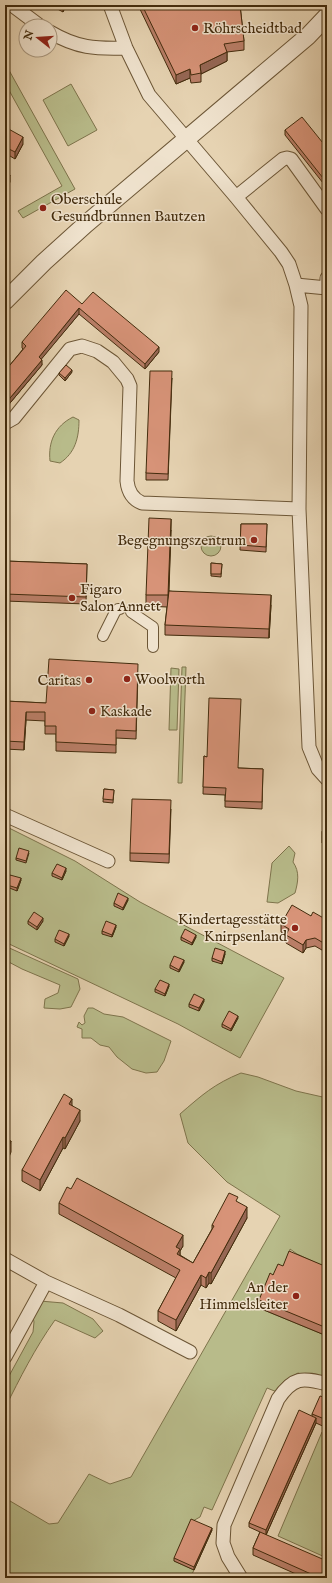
<svg xmlns="http://www.w3.org/2000/svg" width="332" height="1583" font-family="'IM FELL English',serif">
<style>
.green{fill:#b8bb8a;stroke:#7e744c}
.lines{fill:none;stroke-linecap:round;stroke-linejoin:round}
.pedestrian-casing{stroke:#6c5636;stroke-width:12}
.minor-casing{stroke:#6c5636;stroke-width:15}
.tertiary-casing{stroke:#6c5636;stroke-width:19}
.pedestrian{stroke:#efe2cd;stroke-width:10}
.minor{stroke:#efe2cd;stroke-width:13}
.tertiary{stroke:#efe2cd;stroke-width:17}
.wall{fill:#b97e67;stroke:#432c0d}
.shaded-wall{fill:#966754;stroke:#432c0d}
.building{fill:#d79378;stroke:#432c0d}
.poi-dot{fill:#8f2418;stroke:#efe2cd;stroke-width:1.5}
.labels{text-anchor:middle;dominant-baseline:central;stroke-width:3;stroke-linejoin:round;paint-order:stroke}
.poi-label{font-size:15px;fill:#432c0d;stroke:#efe2cd;text-anchor:start}
</style>
<rect width="100%" height="100%" fill="#e6d3b2"/>
<filter id="stains"><feTurbulence type="fractalNoise" baseFrequency=".005" numOctaves="4"/><feColorMatrix values="0 0 0 0 .2 0 0 0 0 .09 0 0 0 0 .02 0 0 0 .5 -.17"/></filter>
<radialGradient id="worn" r=".72"><stop offset=".6" stop-color="#630" stop-opacity="0"/><stop offset="1" stop-color="#630" stop-opacity=".3"/></radialGradient>
<path class="green" d="M5,63L75,189L23,218L18,211L62,186L5,83Z
M71,84L97,130L68,146L43,100Z
M73,417L79,420C79,438 75,453 60,463L50,461C48,442 55,426 73,417Z
M201 546a10 10 0 1 1 20 0a10 10 0 1 1-20 0Z
M182,667H186L182,783H178Z
M171,668L179,669L177,730H169Z
M5,826L75,861L140,902L284,978L240,1058L178,1024L5,942Z
M289,846L295,853L293,862C300,872 298,882 295,893L278,903L267,902L272,863Z
M5,946L78,979L80,989L71,1007L60,1009L44,1008L45,999L58,993L60,985L22,969L5,960Z
M88,1008H93L104,1014L123,1017L171,1041L164,1061L157,1072L146,1073L132,1069L117,1057L109,1047L100,1045L91,1038H82V1029L77,1027L79,1022L82,1025L85,1023L84,1016Z
M241,1073L258,1077L296,1091L327,1098V1268L297,1254L290,1249L289,1260L259,1308L327,1336V1381L298,1373L284,1381L277,1392L267,1388L212,1510L204,1507L200,1517L191,1522L174,1561L194,1570L190,1578H5V1498L49,1524L58,1523L89,1474L110,1484L131,1477L280,1216L227,1182L188,1143L180,1114C202,1095 214,1084 241,1073Z
M40,1301L63,1303L93,1319L103,1331L95,1338L55,1320C35,1348 20,1378 5,1408V1385L9,1376L33,1332L34,1322L32,1313Z
M322,1432L327,1434V1558L278,1536Z"/>
<g class="lines">
<g class="pedestrian-casing">
<path id="pedestrian" d="M131,612L153,627V647
M103,636L115,612L118,609H120"/>
</g>
<g class="minor-casing">
<path id="minor" d="M12,5L40,26
M110,5L126,48L149,95L236,197L281,252L289,264L296,285L301,306L299,509L309,747L318,769L327,779
M50,32C77,48 95,49 126,48
M236,197L283,159L287,158L291,159L327,209
M296,285L327,288V278
M5,423L14,418L70,349L82,346L97,351L113,362L127,379L130,386L127,481C128,491 132,499 142,503L299,509
M5,815L108,861
M5,1259L46,1282L119,1315L190,1352
M5,1357L46,1282
M241,1578L228,1557L223,1543L224,1525L278,1399C293,1377 302,1377 327,1384"/>
</g>
<g class="tertiary-casing">
<path id="tertiary" d="M5,301L44,262L86,224L308,36L327,16"/>
</g>
<use href="#pedestrian" class="pedestrian"/>
<use href="#minor" class="minor"/>
<use href="#tertiary" class="tertiary"/>
</g>
<path class="wall" d="M50,5H66L63,12Z
M138,5H240L244,41V50L227,52V61L201,74V82L191,83L190,78L176,84Z
M5,127L23,144L15,159L5,153Z
M285,130L327,148V188L285,135Z
M82,304L159,352L145,369L79,314L41,359L42,365L5,409V371L23,349L22,348V342Z
M72,372L65,381L59,375V373Z
M172,378L168,480H146V473Z
M241,524H267L266,552L240,550Z
M171,530L169,591L271,605L269,638L165,635V625L167,607L146,606V595Z
M5,561L87,564L86,604L5,601Z
M211,563L222,564L221,577L211,576Z
M138,673L136,739L116,738V753L56,751V734H45V721L26,720L24,750L5,749V701L46,703Z
M204,756L239,768L263,769L262,809L225,807V795L203,794Z
M104,789L114,790L113,803L103,802Z
M171,809L169,863L130,861V853Z
M327,823V846L322,843V832Z
M29,853L26,863L16,860V858Z
M66,871L62,880L52,876V873Z
M21,880L17,891L7,887V885Z
M128,900L123,910L114,906V903Z
M311,916L327,920V953L315,946L306,948L303,953L286,943V935L281,932V924Z
M28,921H43L37,930L28,924Z
M116,927L112,937L102,934V931Z
M69,936L64,946L55,942V939Z
M181,937H196L192,945L181,940Z
M225,954L222,964L212,961V958Z
M184,962L179,972L170,968V965Z
M169,986L165,996L155,992V989Z
M204,1001L199,1011L189,1007V1004Z
M238,1018L231,1031L222,1027V1024Z
M72,1105L80,1121L65,1149L63,1148L40,1191L22,1181V1170Z
M238,1202L247,1218L211,1284L209,1283L206,1288L201,1285L176,1331L158,1321V1311L176,1278L59,1214V1203L183,1246L180,1251V1255L193,1263L212,1229V1225Z
M283,1266L327,1267V1336L259,1308V1300L273,1275Z
M327,1398V1428L316,1423L266,1535L327,1578H305L253,1555V1548L260,1532L249,1527V1523L312,1417V1414Z
M212,1530L194,1570L174,1561V1558Z"/>
<path class="shaded-wall" d="M63,5H66L63,12Z
M227,52V61L201,74L200,65Z
M190,69V78L176,84V75Z
M23,137V144L15,159V152Z
M10,175V182L5,191V184Z
M79,308V314L39,362V357Z
M159,347V352L145,369V364Z
M42,360V365L5,409V404Z
M72,370V372L65,381V378Z
M171,519V530L168,607V595Z
M271,595V605L269,638V629Z
M26,712V720L24,750V742Z
M66,868V871L62,880V878Z
M21,878V880L17,891V888Z
M128,898V900L123,910V908Z
M43,918V921L37,930V927Z
M116,925V927L112,937V935Z
M69,934V936L64,946V944Z
M196,935V937L192,945V943Z
M306,940V948L303,953V945Z
M225,951V954L222,964V962Z
M184,960V962L179,972V970Z
M169,984V986L165,996V994Z
M204,999V1001L199,1011V1008Z
M238,1016V1018L231,1031V1029Z
M72,1099V1110L69,1104Z
M80,1110V1121L65,1149V1138Z
M63,1137V1148L40,1191V1180Z
M11,1141V1152L9,1157V1166L5,1173V1153Z
M247,1207V1218L211,1284V1273Z
M183,1235V1246L180,1251V1259L177,1265L176,1247Z
M209,1272V1283L206,1288V1278Z
M201,1275V1285L176,1331V1320Z
M316,1418V1423L266,1535V1530Z
M212,1528V1530L194,1570V1567Z"/>
<path class="building" d="M142,5H240L244,41L224,44L227,52L200,65L201,73L191,75L190,69L176,75Z
M302,117L327,148V183L285,130Z
M5,127L23,137L15,152L5,147Z
M5,173L10,175L5,184Z
M66,290L82,304L93,292L159,347L145,364L79,308L39,357L42,360L5,404V371L26,346L22,342Z
M66,365L72,370L65,378L59,373Z
M150,371H172L168,474L146,473Z
M149,518L171,519L168,595H146Z
M241,524H267L266,547L240,545Z
M5,561L87,564L86,597L5,594Z
M211,563L222,564L221,574H211Z
M169,591L271,595L269,629L165,625Z
M49,659L138,664L136,731L116,730V745L56,742V726H45V712H26L24,742L5,741V701L46,703Z
M209,698L241,699L238,768L263,769L262,802L225,801L226,788L203,787L204,756L207,757Z
M104,789L114,790L113,800L103,799Z
M132,799L171,800L169,854L130,853Z
M327,823V835L322,832Z
M19,848L29,851L26,861L16,858Z
M57,864L66,868L62,878L52,873Z
M10,875L21,878L17,888L7,885Z
M118,893L128,898L123,908L114,903Z
M292,905L311,916L313,912L327,920V945L315,938L306,940L303,945L286,935L289,929L281,924Z
M34,912L43,918L37,927L28,921Z
M106,921L116,925L112,935L102,931Z
M185,929L196,935L192,943L181,937Z
M59,930L69,934L64,944L55,939Z
M215,948L225,951L222,962L212,958Z
M174,956L184,960L179,970L170,965Z
M160,980L169,984L165,994L155,989Z
M194,994L204,999L199,1008L189,1004Z
M229,1011L238,1016L231,1029L222,1024Z
M64,1094L72,1099L69,1104L80,1110L65,1138L63,1137L40,1180L22,1170Z
M5,1138L11,1141L5,1153L9,1155L5,1162Z
M77,1178L183,1235L176,1247L180,1249L177,1254L193,1263L214,1226L212,1225L229,1193L238,1197L236,1201L247,1207L211,1273L209,1272L206,1278L201,1275L176,1320L158,1311L180,1270L59,1203L67,1187L71,1189Z
M289,1251L327,1267V1328L259,1300L270,1273L273,1275L278,1264L283,1266Z
M320,1396L327,1398V1420L312,1414Z
M299,1410L316,1418L266,1530L249,1523Z
M191,1519L212,1528L194,1567L174,1558Z
M260,1532L327,1561V1578H320L253,1548Z"/>
<g class="poi-dot">
<circle cx="195" cy="28" r="4"/>
<circle cx="43" cy="208" r="4"/>
<circle cx="254" cy="540" r="4"/>
<circle cx="72" cy="598" r="4"/>
<circle cx="127" cy="679" r="4"/>
<circle cx="89" cy="680" r="4"/>
<circle cx="92" cy="711" r="4"/>
<circle cx="295" cy="928" r="4"/>
<circle cx="296" cy="1296" r="4"/>
</g>
<g class="labels">
<g class="poi-label">
<text x="203" y="28">Röhrscheidtbad</text>
<text x="51" y="199">Oberschule<tspan x="51" dy="17">Gesundbrunnen Bautzen</tspan></text>
<text x="246" y="540" text-anchor="end">Begegnungszentrum</text>
<text x="80" y="589">Figaro<tspan x="80" dy="17">Salon Annett</tspan></text>
<text x="135" y="679">Woolworth</text>
<text x="81" y="680" text-anchor="end">Caritas</text>
<text x="100" y="711">Kaskade</text>
<text x="287" y="919" text-anchor="end">Kindertagesstätte<tspan x="287" dy="17">Knirpsenland</tspan></text>
<text x="288" y="1287" text-anchor="end">An der<tspan x="288" dy="17">Himmelsleiter</tspan></text>
</g>
</g>
<rect width="332" height="1583" fill="none" stroke="#e6d3b2" stroke-width="20"/>
<rect x="6" y="6" width="320" height="1571" fill="none" stroke="#432c0d" stroke-width="2"/>
<rect x="10" y="10" width="312" height="1563" fill="none" stroke="#432c0d"/>
<g transform="translate(38 38) rotate(287)"><circle r="19" fill="#efe2cd" stroke="#aa9980"/>
<path d="M0-3L7 15L0 10L-7 15Z" fill="#8f2418"/>
<text y="-6" font-size="11" font-weight="bold" text-anchor="middle" fill="#432c0d">N</text>
</g>
<rect width="100%" height="100%" filter="url(#stains)"/>
<rect width="100%" height="100%" fill="url(#worn)"/>
</svg>
